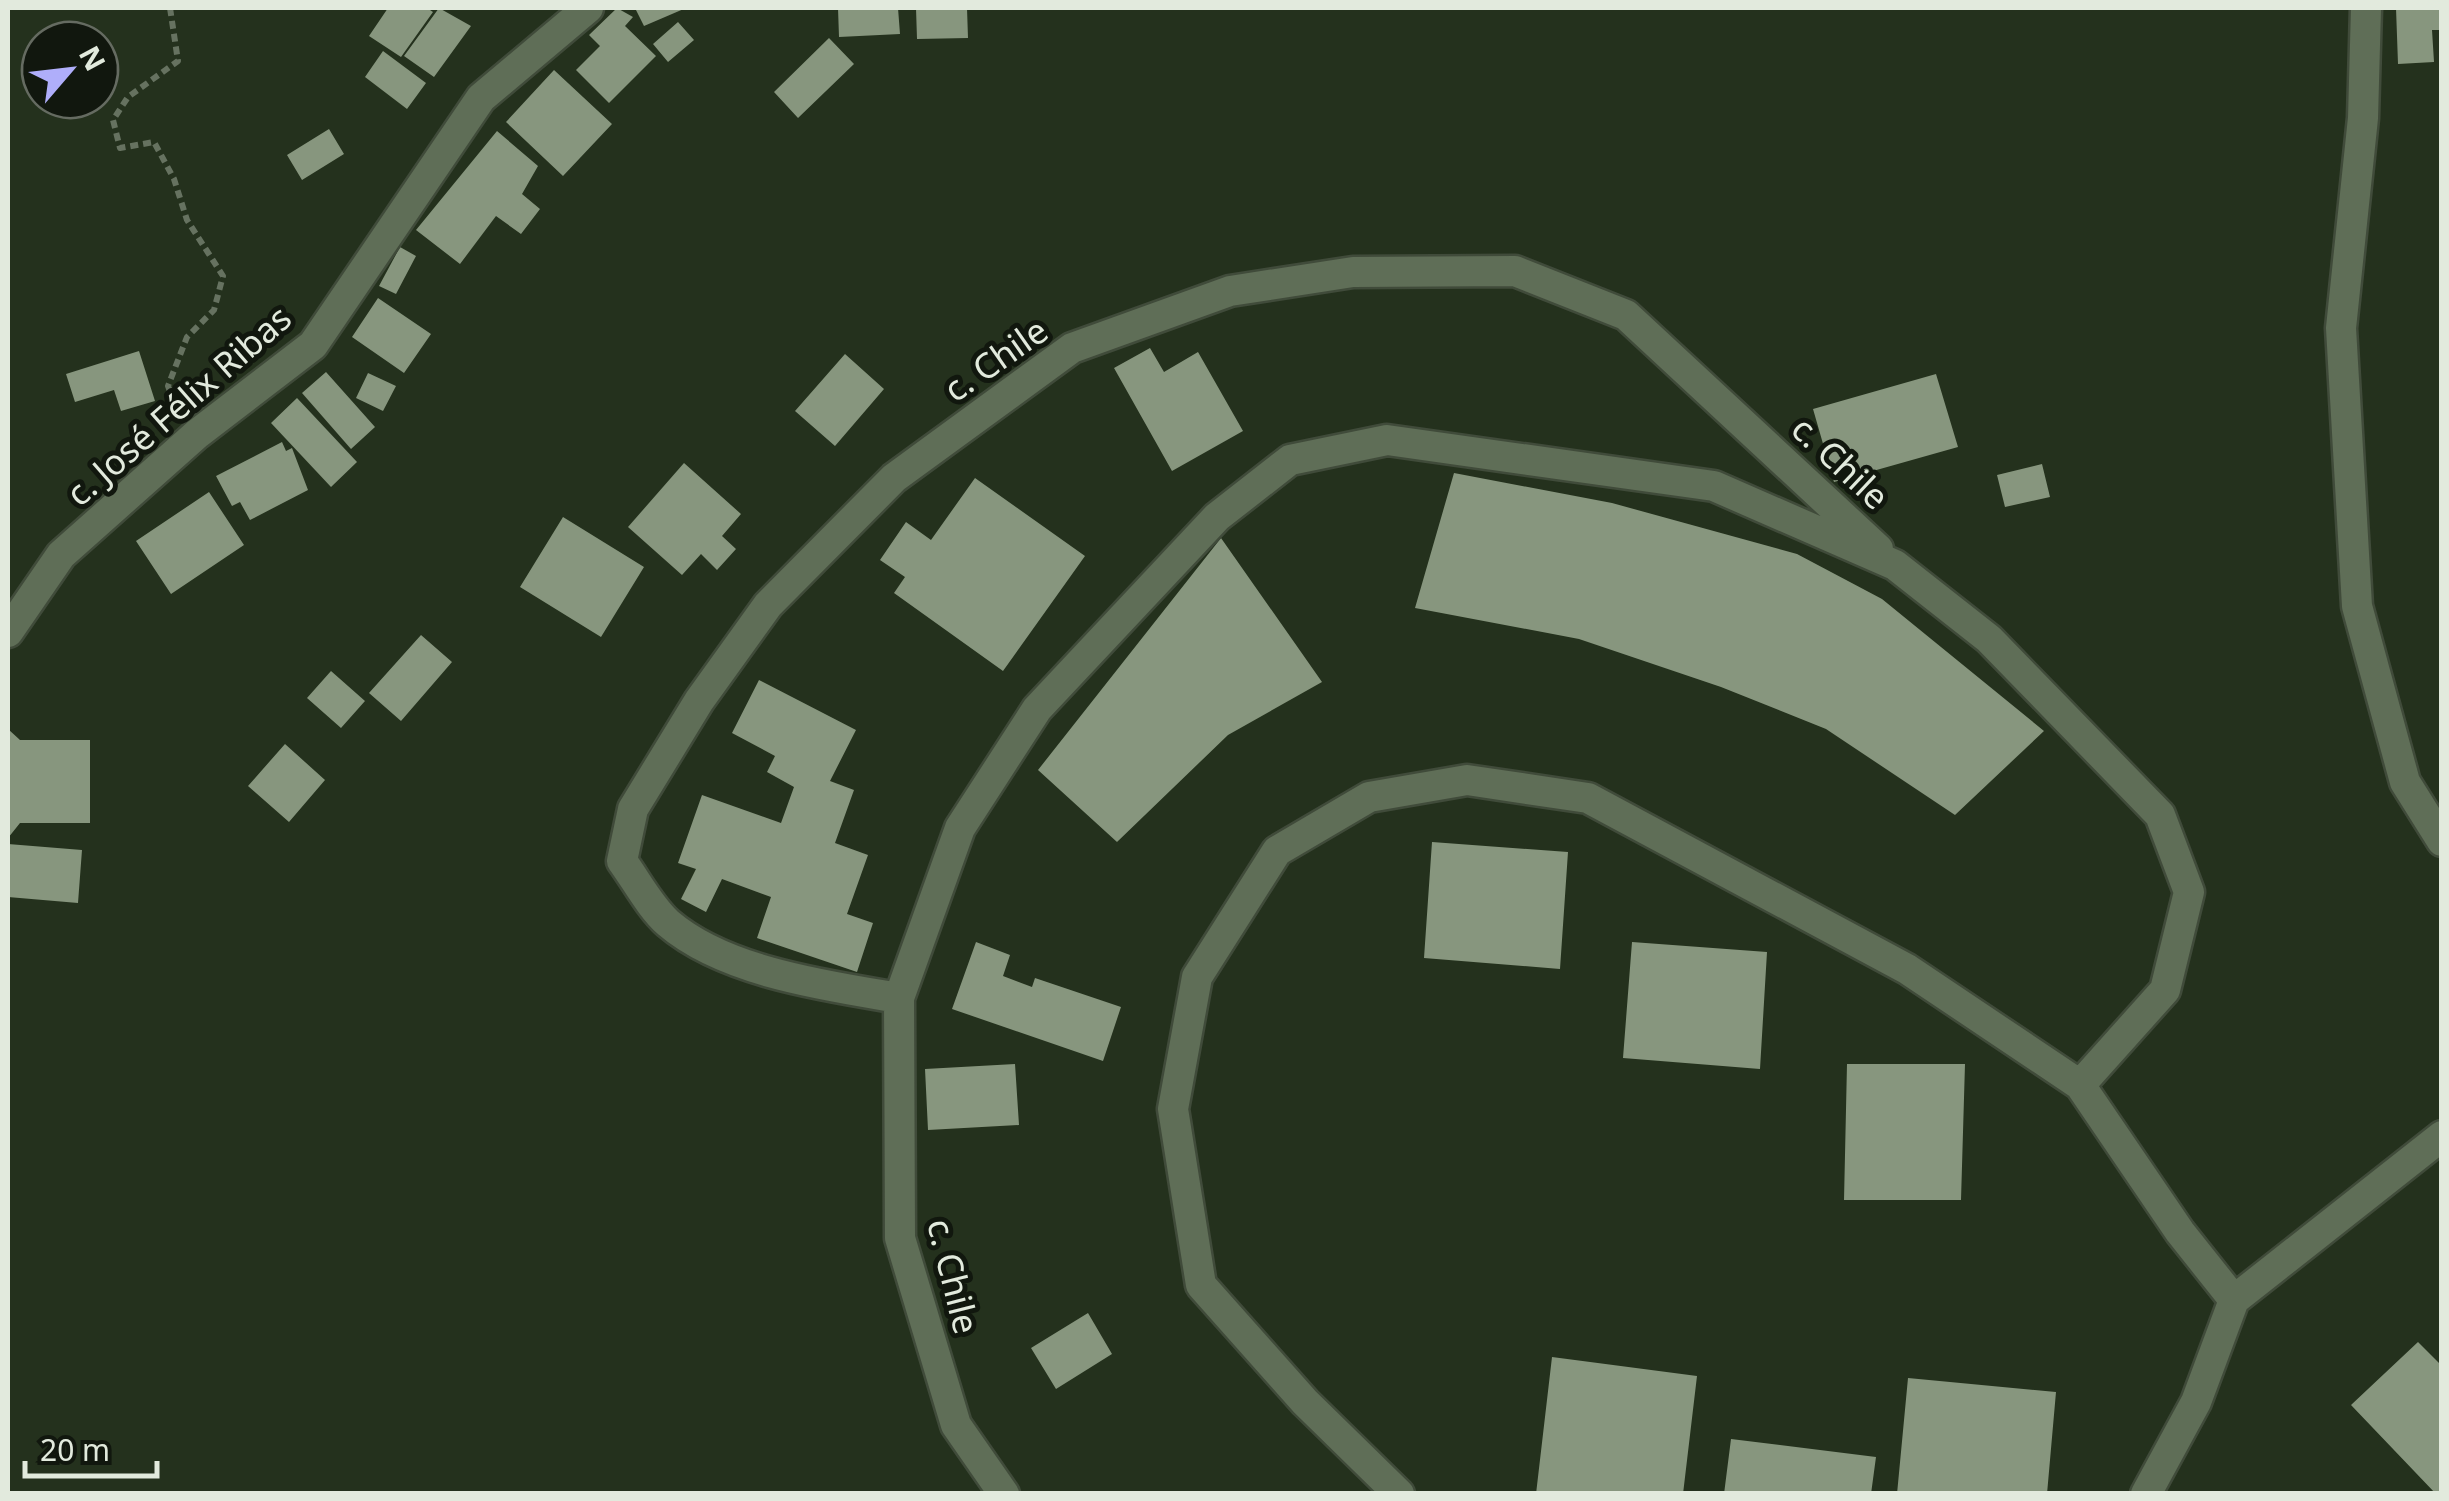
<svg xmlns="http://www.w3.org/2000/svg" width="2449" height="1501" font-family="'Noto Sans',sans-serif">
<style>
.building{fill:#87967e}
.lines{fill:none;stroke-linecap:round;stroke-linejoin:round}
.street-casing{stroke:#404b3a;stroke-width:35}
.path{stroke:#667260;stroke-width:6;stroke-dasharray:8 5;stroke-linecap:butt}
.street{stroke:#5f6e57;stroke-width:30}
.labels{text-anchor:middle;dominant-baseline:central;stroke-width:10;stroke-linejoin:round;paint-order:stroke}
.street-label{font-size:35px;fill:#e2eadd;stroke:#11170e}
</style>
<rect width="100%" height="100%" fill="#24311d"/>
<path class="building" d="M388,8H427L433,12L401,57L369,36Z
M439,8L471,26L434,77L404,56Z
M617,8L633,17L625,26L656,56L609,103L576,70L600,46L589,35Z
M635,8H686L644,26Z
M838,8H898L900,34L839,37Z
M916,8H967L968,38L917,39Z
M2396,8H2442V30H2432L2434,62L2398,64Z
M678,22L694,40L668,62L653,44Z
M829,38L854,64L798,118L774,92Z
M383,51L426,83L407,109L365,77Z
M554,70L612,124L563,176L506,122Z
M329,129L344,154L302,180L287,155Z
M497,131L538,166L522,194L540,209L521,234L496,216L460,264L416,230Z
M400,247L416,256L396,294L379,286Z
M378,298L431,334L404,373L352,337Z
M1150,348L1164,372L1198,352L1243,431L1172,471L1114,368Z
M139,351L155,401L121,411L114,390L75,402L66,374Z
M845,354L884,389L835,446L795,411Z
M326,372L375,427L351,449L302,393Z
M368,373L396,386L383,411L356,398Z
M1936,374L1958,447L1834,482L1813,409Z
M297,398L357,462L331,487L271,423Z
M282,442L286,451L292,448L308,490L250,520L240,502L232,506L216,476Z
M684,463L741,514L722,536L736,549L717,570L701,554L682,575L628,527Z
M2042,464L2050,497L2005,507L1997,475Z
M1454,473L1612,503L1797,554L1882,599L2044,731L1955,815L1826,729L1721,687L1579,639L1415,608Z
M975,478L1085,556L1003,671L894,593L905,577L880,560L906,522L931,540Z
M209,492L244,545L171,594L136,541Z
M563,517L644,567L601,637L520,587Z
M1221,538L1322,682L1228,735L1117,842L1038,770Z
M421,635L452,662L401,721L369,693Z
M331,671L365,701L341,728L307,698Z
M759,680L856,730L830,781L854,790L835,843L868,855L847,914L873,923L857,972L757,938L771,897L722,879L706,912L681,899L696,869L678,863L702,795L781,823L794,787L767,772L775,756L732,733Z
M8,729L20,740H90V823H20L8,838Z
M285,744L325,780L289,822L248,786Z
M1432,842L1568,852L1560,969L1424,958Z
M8,844L82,850L78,903L8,897Z
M976,942L1010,955L1003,976L1032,987L1035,978L1121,1007L1103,1061L952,1009Z
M1632,942L1767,952L1760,1069L1623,1058Z
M1015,1064L1019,1125L928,1130L925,1069Z
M1847,1064H1965L1961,1200H1844Z
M1088,1313L1112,1354L1056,1389L1031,1348Z
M2418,1342L2442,1366V1494H2436L2351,1405Z
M1552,1357L1697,1376L1683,1494H1536Z
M1908,1378L2056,1392L2047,1494H1897Z
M1731,1439L1876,1457L1871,1494H1724Z"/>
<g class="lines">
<g class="street-casing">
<path id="street" d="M2366,8L2363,118L2341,328L2357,606L2405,782L2442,841
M8,632L61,555L197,434L313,345L481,98L588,8
M899,998C827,986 725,972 668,923C650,907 636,880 622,861L633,809L699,701L768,605L894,478L1072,348L1230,291L1353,272L1515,271L1626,315L1878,549
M1004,1494L956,1425L900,1238L899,998L960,828L1037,709L1217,517L1290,460L1387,440L1714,486L1895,565L1989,639L2160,815L2189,892L2165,990L2080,1085
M1399,1494L1305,1402L1201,1285L1173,1109L1197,977L1277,851L1369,797L1467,780L1588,798L1907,969L2080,1085L2180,1232L2234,1300
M2146,1494L2196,1402L2234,1300L2442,1136"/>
</g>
<path class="path" d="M170,8L178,61L128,97L113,120L120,148L154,142L174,179L187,220L223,276L214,310L187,337L168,386L175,405"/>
<use href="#street" class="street"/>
</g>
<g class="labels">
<g class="street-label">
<text transform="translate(995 359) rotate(-35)">c. Chile</text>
<text transform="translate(178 405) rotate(-41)">c. José Félix Ribas</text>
<text transform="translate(1841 462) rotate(43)">c. Chile</text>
<text transform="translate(954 1276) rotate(76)">c. Chile</text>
</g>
</g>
<rect width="2449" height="1501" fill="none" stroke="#e2eadd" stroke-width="20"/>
<g transform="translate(70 70) rotate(62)"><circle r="48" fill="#11170e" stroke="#656b61" stroke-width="2.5"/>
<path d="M0-8L18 38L0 25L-18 38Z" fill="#afaefa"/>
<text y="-15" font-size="28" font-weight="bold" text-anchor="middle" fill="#e2eadd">N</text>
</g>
<path d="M25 1461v15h132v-15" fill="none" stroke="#e2eadd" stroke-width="5"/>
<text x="40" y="1461" font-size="30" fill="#e2eadd" stroke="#11170e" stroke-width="8" paint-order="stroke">20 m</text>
</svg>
